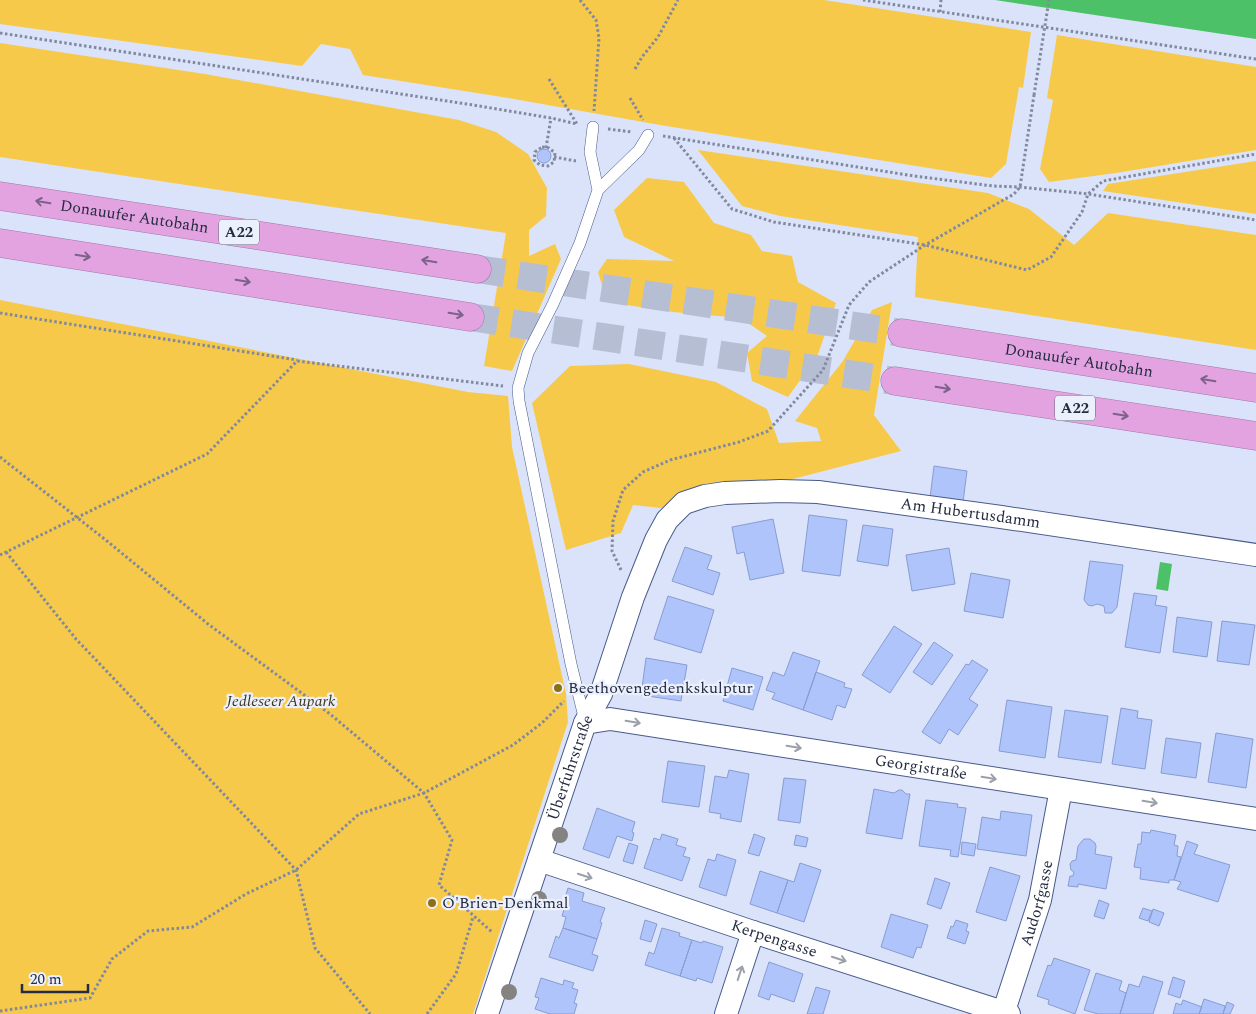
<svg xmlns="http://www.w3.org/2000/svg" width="1256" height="1014" font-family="Spectral,serif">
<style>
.green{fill:#f7c94b}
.water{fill:#4dc167}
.building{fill:#aec4fb;stroke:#889cd1}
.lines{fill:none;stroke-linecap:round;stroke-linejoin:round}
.motorway-tunnel{stroke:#b6bed4;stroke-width:28;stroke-dasharray:28 14;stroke-linecap:butt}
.service-casing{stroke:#495b8b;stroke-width:12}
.minor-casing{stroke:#495b8b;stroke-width:24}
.motorway-casing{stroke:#a079a8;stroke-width:29}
.path{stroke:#80899e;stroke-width:3;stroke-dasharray:2.5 2.5;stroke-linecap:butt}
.service{stroke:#fff;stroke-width:11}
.minor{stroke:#fff;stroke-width:22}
.motorway{stroke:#e3a3e0;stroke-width:28}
.path-bridge{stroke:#80899e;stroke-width:3;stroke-dasharray:2.5 2.5;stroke-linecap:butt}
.tree{fill:#848381}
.oneway{stroke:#7a6289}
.oneway2{stroke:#9ca0aa}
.poi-dot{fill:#8e6f13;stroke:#ebf0fc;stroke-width:2}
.labels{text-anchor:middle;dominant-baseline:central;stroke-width:4.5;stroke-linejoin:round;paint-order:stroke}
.shield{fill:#ebf0fc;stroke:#606779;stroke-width:1}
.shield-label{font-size:15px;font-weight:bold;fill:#242c41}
.street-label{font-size:16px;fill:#242c41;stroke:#ebf0fc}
.poi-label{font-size:16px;fill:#242c41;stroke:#ebf0fc;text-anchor:start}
.park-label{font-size:16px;font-style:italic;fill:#3e351e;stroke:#ebf0fc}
</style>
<rect width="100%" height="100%" fill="#dae3f9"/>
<path class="green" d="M0,0H824L1031,32L1023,88L1019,87L1006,164L991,178L660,125L514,99L363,75L350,49L321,44L302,66L0,24Z
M1057,35L1256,67V150L1116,173L1049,182L1040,169L1053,100L1047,98Z
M0,43L205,74L459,120L496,132L528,154L547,188L546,216L529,230V256L555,244L561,259L512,371L484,366L506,233L0,157Z
M698,150L988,193L1029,209L1074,245L1108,213L1256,235V350L915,297L918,237L780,216L742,206Z
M1256,161V214L1103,191L1108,184Z
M647,178L684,182L714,223L751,235L762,251L792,256L798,282L836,303L817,357L788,397L752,381L747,353L767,336L741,318L673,312L607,302L598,272L607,259L674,261L624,237L614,210Z
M0,300L468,392L508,396L512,447L566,694L568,722L473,1014H0Z
M892,302L874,415L901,451L789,480L707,483L661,508L633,505L621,533L566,550L532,403L570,366L629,364L716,382L767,409L779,443L821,441L817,428L795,421L843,361L872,310Z"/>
<path class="water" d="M995,0H1256V39Z
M1160,562L1172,564L1168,591L1156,589Z"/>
<path class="building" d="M537 156a7 7 0 1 1 14 0a7 7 0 1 1-14 0Z
M934,466L967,471L963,502L930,498Z
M809,515L847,520L840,576L802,571Z
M773,519L784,573L750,580L744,552L737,554L732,527Z
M863,525L893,529L888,566L857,561Z
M685,547L712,556L707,569L720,573L713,595L672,581Z
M949,548L955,584L912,591L906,555Z
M1090,561L1123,565L1117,607L1112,613H1105L1104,606L1097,604L1092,606L1088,605L1084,600Z
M971,573L1010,580L1003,618L964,611Z
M1134,593L1157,596L1155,605L1167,607L1160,653L1125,647Z
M668,596L714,610L701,653L654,639Z
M1177,617L1212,622L1207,657L1173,652Z
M1222,621L1255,625L1249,665L1217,661Z
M894,626L922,644L890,693L862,675Z
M934,642L953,655L932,685L913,672Z
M793,652L820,661L803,710L772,699L775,693L766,690L773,672L784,676Z
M646,658L687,665L681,701L641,695Z
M972,660L988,670L969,699L978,705L958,735L949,729L940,744L922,732L966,664L969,665Z
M732,668L763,677L753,710L723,701Z
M816,672L845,683L844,687L852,689L845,708L837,705L832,720L803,710Z
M1007,700L1052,707L1045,758L999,751Z
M1121,708L1138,711L1137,718L1152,720L1145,769L1112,764Z
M1065,710L1108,716L1101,763L1058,757Z
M1216,733L1253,739L1246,788L1208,782Z
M1166,738L1201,743L1196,778L1161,773Z
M668,761L705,766L699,807L662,802Z
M729,770L749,774L741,822L720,818L721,814L709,812L715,776L727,778Z
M784,778L806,780L800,823L778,820Z
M874,789L894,793L899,790H902L906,794H910L902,839L866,833Z
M926,800L958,804L957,807L966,808L958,857L950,856L951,850L919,846Z
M597,808L635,822L632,832L634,833L632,841L617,836L609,858L583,849Z
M1001,811L1032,815L1026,856L977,849L982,817L1000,820Z
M1151,830L1176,835L1174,845L1178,846L1177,856L1181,857L1174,880H1169V883L1140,879L1141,868L1134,867L1138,844H1141L1142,832L1150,833Z
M662,834L678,839L676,845L686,848L683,856L690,858L682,881L644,868L654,838L660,840Z
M754,834L765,838L759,856L748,853Z
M796,835L808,838L806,847L794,845Z
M1084,839H1090L1095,843L1096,846L1095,854L1112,857L1106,889L1078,884V887L1068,886L1070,876H1073L1074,872L1071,870L1070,864L1072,861L1076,860L1078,846L1082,841Z
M1187,841L1198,845L1194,854L1230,865L1218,902L1177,889L1181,882L1174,880Z
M962,842L976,844L974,856L961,854Z
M629,843L638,846L633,864L623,861Z
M717,854L736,860L726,896L699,887L708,859L715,861Z
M800,863L821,870L804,922L777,913L788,880L794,882Z
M990,867L1020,876L1006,921L976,912Z
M760,871L788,880L777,913L750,904Z
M935,878L950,883L941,909L927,904Z
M568,888L584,893L582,901L605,908L600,922L602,923L597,939L563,928L566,917L562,916L568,896L566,895Z
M1099,900L1109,904L1104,919L1094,916Z
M1143,908L1152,911L1148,921L1139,918Z
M1153,909L1164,913L1159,926L1149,922Z
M891,914L928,925L921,948L917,947L913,958L881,947Z
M645,920L657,924L651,942L640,939Z
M956,920L968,924L966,931L969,932L965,944L947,938L951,926L953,927Z
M563,928L597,939L592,954L598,956L593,971L549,957L556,936L559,938Z
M662,928L680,933L679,936L692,940L680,976L645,965L649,952L654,954Z
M692,940L702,943L703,941L723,947L712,983L697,978L696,981L680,976Z
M1054,958L1090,970L1075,1014L1048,1004L1049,1000L1037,996L1048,965L1051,966Z
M769,962L803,974L794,1002L771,994L769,1000L758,996Z
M1096,973L1122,981L1119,990L1126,993L1120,1014H1098L1084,1010Z
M1143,976L1163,982L1153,1014H1120L1129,984L1139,987Z
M1173,977L1185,981L1180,998L1168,994Z
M541,978L563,985L564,980L574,983L572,988L578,990L574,1003L577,1004L574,1014H550L535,1009L539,998L535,997Z
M816,987L830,991L823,1014H807Z
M1204,999L1225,1006L1223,1014H1199Z
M1183,1000L1202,1007L1199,1014H1173L1176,1003L1181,1005Z
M1227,1002L1234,1005L1230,1014H1223Z"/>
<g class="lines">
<path class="motorway-tunnel" d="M477,269L902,333
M470,317L895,381"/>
<g class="service-casing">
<path id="service" d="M598,190L639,150L648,135
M585,721L571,664L519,401L518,388L528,353L553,304L580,243L598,190L590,152L593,127"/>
</g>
<g class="minor-casing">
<g id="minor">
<path id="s1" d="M585,723L610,719L1256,819"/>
<path id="s2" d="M539,860L753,932L1009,1014"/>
<path id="s3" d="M487,1014L585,723L601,694L633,597L656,540L667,520L684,503L705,496L725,493L780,491L818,492L1001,517L1256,555"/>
<path d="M726,1014L753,932"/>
<path id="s4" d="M1003,1014L1040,900L1061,789"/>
</g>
</g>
<g class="motorway-casing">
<g id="motorway">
<path id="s5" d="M0,196L477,269"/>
<path d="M0,243L470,317"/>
<path id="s6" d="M902,333L1256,388"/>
<path d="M895,381L1256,436"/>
</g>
</g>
<path class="path" d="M580,0L596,20L599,38L594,111
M863,0L1256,59
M940,12L941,0
M0,33L473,105L551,118L577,124
M635,69L642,57L658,37L678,0
M549,79L577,124
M630,98L643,120
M608,129L632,132
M663,136L914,176L993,186L1020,187L1088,194L1256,220
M674,138L732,209L774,222L925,245L1027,270L1051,257L1082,212L1088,194L1103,181L1256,154
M542,147L549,148L555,153L554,162L548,166L540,165L534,160L535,152Z
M546,148L551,118
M554,157L576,161
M0,313L297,360
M0,457L107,541L208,624L330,714L424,793L452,840L439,885L492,932
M6,552L76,639L296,870L315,948L370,1014
M0,555L207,454L297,361L503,386
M621,570L612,551L613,521L623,490L643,472L670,460L739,442L768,431L823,370L849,305L869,282L925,245L1014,194L1020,187L1034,95
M0,1011L90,998L112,959L148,931L192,927L246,894L296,870L359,814L424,793L513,745L542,723L564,701
M427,1014L456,974L473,917"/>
<use href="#service" class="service"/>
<use href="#minor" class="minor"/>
<use href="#motorway" class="motorway"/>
<path class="path-bridge" d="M1034,95L1049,0"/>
</g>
<g class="tree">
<circle cx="560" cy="835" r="8"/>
<circle cx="539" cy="899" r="8"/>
<circle cx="509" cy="992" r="8"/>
</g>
<defs><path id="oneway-shaft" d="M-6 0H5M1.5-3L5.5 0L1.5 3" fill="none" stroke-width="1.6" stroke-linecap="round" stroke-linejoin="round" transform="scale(1.25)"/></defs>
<g class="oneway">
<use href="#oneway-shaft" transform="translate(43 202) rotate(-171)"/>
<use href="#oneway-shaft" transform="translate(83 256) rotate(9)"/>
<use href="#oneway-shaft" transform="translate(429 261) rotate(-171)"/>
<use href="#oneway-shaft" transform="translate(243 281) rotate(9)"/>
<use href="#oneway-shaft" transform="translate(456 314) rotate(9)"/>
<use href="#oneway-shaft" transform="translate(1208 380) rotate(-171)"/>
<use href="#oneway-shaft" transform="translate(943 388) rotate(9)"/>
<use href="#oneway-shaft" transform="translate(1121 415) rotate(9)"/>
</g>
<g class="oneway2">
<use href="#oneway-shaft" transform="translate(633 722) rotate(9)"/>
<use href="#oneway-shaft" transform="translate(794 747) rotate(9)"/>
<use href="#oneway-shaft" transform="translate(989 778) rotate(9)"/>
<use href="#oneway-shaft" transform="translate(1150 802) rotate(9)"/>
<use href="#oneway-shaft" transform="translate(585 876) rotate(18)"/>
<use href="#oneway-shaft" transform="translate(839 959) rotate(18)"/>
<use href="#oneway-shaft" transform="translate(740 973) rotate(-72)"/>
</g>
<g class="poi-dot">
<circle cx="558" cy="688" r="5"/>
<circle cx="432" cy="903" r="5"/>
</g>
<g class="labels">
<g class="shield">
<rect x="219" y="219.5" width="40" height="25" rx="4"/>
<rect x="1055" y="395.5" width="40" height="25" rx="4"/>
</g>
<g class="shield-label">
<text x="239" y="232">A22</text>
<text x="1075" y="408">A22</text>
</g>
<g class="street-label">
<text stroke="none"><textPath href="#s5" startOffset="136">Donauufer Autobahn</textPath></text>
<text stroke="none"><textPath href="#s6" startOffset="179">Donauufer Autobahn</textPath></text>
<text stroke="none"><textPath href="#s3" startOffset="840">Am Hubertusdamm</textPath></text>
<text stroke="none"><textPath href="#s1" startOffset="340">Georgistraße</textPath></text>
<text stroke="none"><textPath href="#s3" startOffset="260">Überfuhrstraße</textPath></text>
<text stroke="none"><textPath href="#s4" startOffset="116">Audorfgasse</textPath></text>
<text stroke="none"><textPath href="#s2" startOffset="248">Kerpengasse</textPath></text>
</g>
<g class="poi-label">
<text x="568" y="688">Beethovengedenkskulptur</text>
<text x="442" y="903">O'Brien-Denkmal</text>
</g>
<g class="park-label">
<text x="281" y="701">Jedleseer Aupark</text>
</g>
</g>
<path d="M22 984v8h66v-8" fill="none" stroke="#242c41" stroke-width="2.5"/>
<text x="30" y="984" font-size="15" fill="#242c41" stroke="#ebf0fc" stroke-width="4" paint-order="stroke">20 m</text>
</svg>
